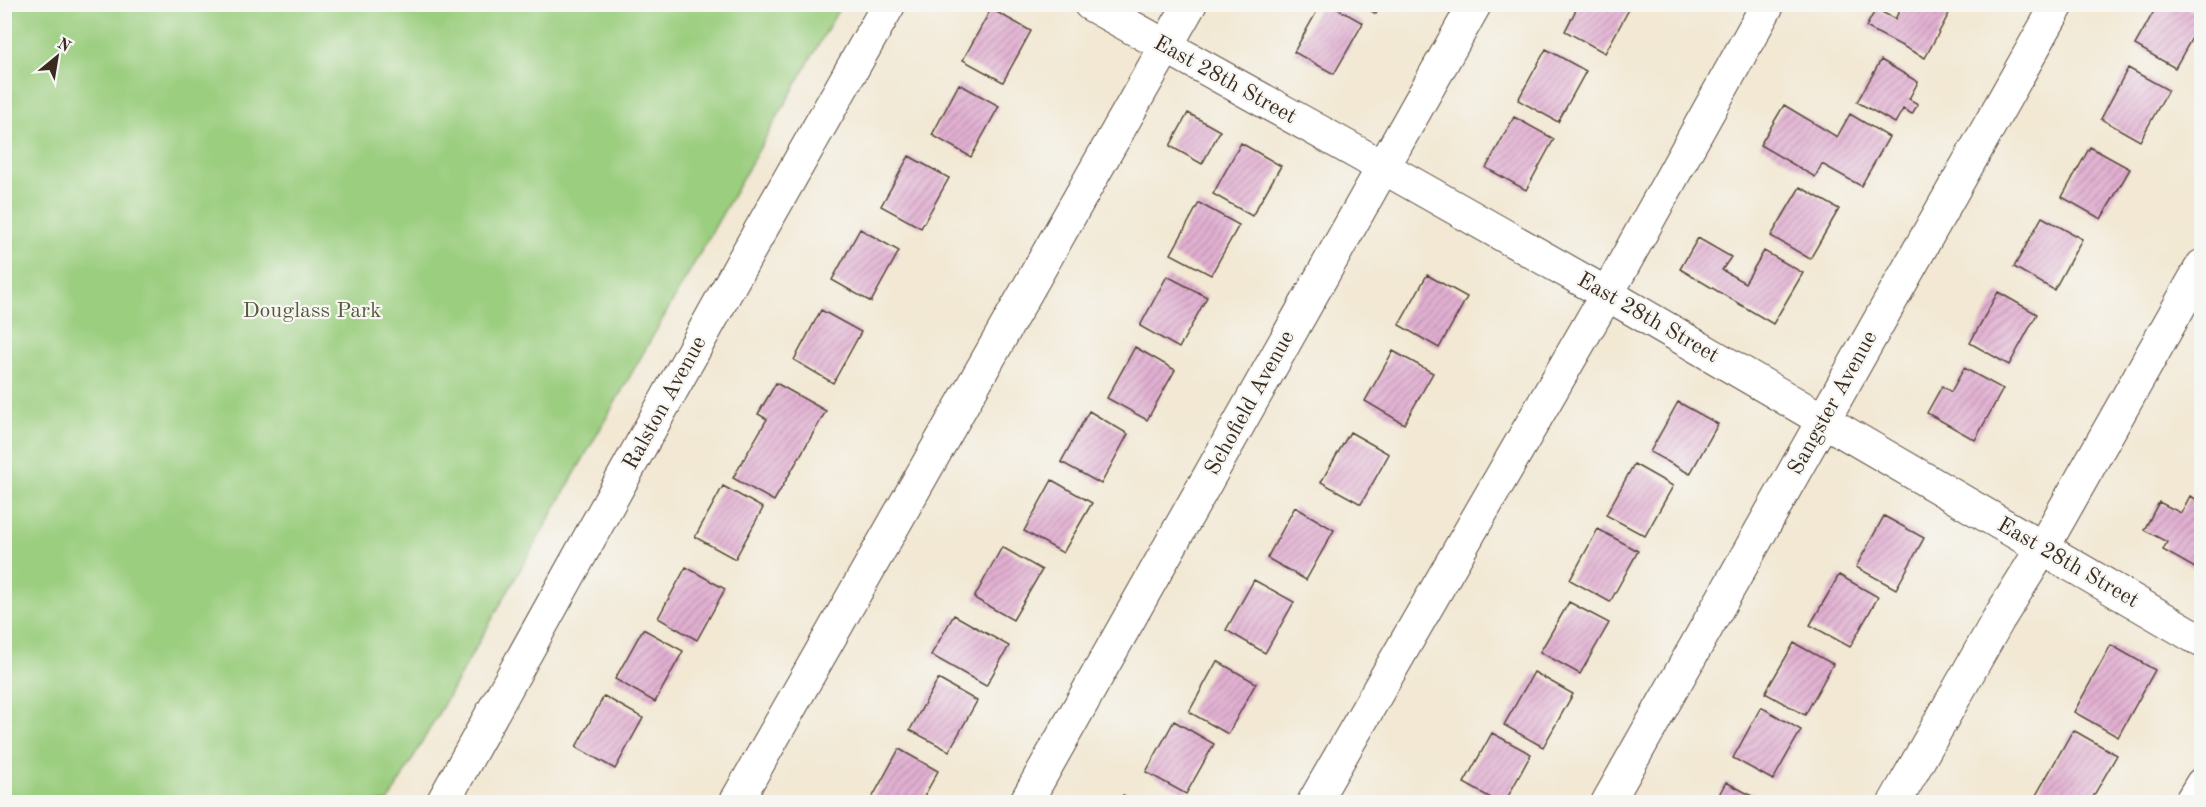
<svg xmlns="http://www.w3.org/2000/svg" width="2206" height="807" font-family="'Old Standard TT',serif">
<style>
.green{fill:#9bce7f;stroke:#6b7c4e;stroke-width:1.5}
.building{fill:url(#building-hatch)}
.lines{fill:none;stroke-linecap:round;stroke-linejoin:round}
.minor-casing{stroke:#564639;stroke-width:35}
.minor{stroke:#fff;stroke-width:33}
.labels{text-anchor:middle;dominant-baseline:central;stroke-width:4.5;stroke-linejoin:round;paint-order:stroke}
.street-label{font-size:22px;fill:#3b2a1e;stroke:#f6f6f2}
.park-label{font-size:22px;fill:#585b3b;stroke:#f6f6f2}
</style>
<defs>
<pattern id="building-hatch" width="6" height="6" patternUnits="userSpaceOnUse" patternTransform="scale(1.5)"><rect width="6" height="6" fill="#e2b0d2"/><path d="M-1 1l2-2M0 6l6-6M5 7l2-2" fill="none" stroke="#b88faa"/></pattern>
</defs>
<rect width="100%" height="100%" fill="#f6f6f2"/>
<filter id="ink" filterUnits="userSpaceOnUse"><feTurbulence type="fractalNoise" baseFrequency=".0167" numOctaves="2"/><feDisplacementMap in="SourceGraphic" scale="12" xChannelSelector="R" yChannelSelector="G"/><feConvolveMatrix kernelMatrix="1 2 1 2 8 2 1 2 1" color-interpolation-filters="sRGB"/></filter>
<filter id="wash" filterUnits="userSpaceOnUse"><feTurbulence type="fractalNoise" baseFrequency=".008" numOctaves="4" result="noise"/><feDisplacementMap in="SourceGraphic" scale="24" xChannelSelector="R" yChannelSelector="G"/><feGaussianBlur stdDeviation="1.35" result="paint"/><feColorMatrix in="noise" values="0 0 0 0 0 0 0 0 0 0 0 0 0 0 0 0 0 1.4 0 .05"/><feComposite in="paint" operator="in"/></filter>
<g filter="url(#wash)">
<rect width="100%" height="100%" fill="#f2e8d3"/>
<path class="green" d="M5,4L841,5L388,802H5Z"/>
<g id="blocks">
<path class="building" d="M1321,4H1329L1363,23L1334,74L1294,52Z
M1360,4H1381L1376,14Z
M1579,4H1632L1605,53L1565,31Z
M1903,4L1953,6L1925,58L1866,27L1876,9L1895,19Z
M2158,4H2181L2202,16V20L2175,68L2135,45Z
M991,9L1031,31L1003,82L963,60Z
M1546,49L1586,71L1558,122L1518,100Z
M1881,60L1918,82L1909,99L1918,104L1912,114L1903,109L1895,123L1857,102Z
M2128,68L2168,90L2140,141L2101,119Z
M959,84L999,106L971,157L932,135Z
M1784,105L1837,137L1850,114L1889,137L1861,186L1822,164L1815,177L1760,145Z
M1188,113L1220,131L1202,164L1170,146Z
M1514,117L1554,139L1526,190L1486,168Z
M1241,143L1281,166L1252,216L1213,194Z
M2090,147L2130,169L2101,219L2062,197Z
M909,156L949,178L921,228L881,206Z
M1800,187L1839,209L1810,259L1771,236Z
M1199,203L1239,225L1211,275L1171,254Z
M2042,217L2082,239L2054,290L2014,267Z
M860,229L899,251L871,302L832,280Z
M1698,238L1731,257L1722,270L1745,283L1764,251L1803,273L1773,324L1680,269Z
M1427,275L1467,297L1439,348L1399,325Z
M1167,276L1207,297L1179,348L1140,326Z
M1998,292L2037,314L2009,365L1970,343Z
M821,310L861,332L833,383L794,360Z
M1135,347L1175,370L1147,420L1107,398Z
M1393,351L1433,373L1404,424L1365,401Z
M1964,368L2003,389L1975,440L1927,413L1942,386L1951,392Z
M776,383L826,411L774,501L733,478L767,419L758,414Z
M1678,402L1718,424L1690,474L1650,452Z
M1089,411L1128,434L1101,484L1061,462Z
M1350,432L1389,454L1361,504L1321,482Z
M1634,464L1673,486L1645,536L1606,515Z
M1052,480L1092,503L1063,553L1024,531Z
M723,486L763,508L735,559L695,537Z
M2190,496L2202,502V572L2163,550L2167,542L2144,530L2159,502L2181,513Z
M1295,507L1334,530L1306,580L1267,558Z
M1884,516L1924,538L1896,589L1856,567Z
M1598,529L1638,551L1610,602L1570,580Z
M1002,547L1042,570L1013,620L974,598Z
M686,567L725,589L697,640L658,618Z
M1839,575L1878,597L1850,647L1810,625Z
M1254,580L1294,602L1265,653L1226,630Z
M1569,602L1609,623L1580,674L1540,652Z
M954,615L1009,646L986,686L931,655Z
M643,629L683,651L655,702L615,679Z
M1794,643L1833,664L1805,715L1765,693Z
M2111,645L2155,670L2118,737L2074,712Z
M1217,661L1256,683L1228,734L1189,712Z
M1534,672L1573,694L1543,747L1504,725Z
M938,679L977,701L949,751L910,730Z
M604,696L643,718L615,769L576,747Z
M1761,707L1801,730L1773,780L1733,758Z
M1174,721L1214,744L1186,794L1146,772Z
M2073,730L2117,755L2090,802H2044L2035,797Z
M1492,733L1531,754L1505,802H1498L1464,783Z
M899,749L938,771L921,802H875L871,800Z
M1726,782L1763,802H1715Z
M1123,795L1136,802H1119Z"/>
</g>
</g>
<g filter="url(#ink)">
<use href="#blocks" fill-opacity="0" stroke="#564639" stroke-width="1.5"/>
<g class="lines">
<g class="minor-casing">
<path id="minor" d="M1090,4L1383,167L1607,294L2202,641
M443,802L747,254L889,4
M736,802L1190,4
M1026,802L1475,4
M1314,802L1607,294L1768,4
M1608,802L2058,4
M1895,802L1998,620L2042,549L2202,266
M2191,802L2202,784"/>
</g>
<use href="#minor" class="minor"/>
</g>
</g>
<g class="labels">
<g class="street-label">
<text transform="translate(1225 80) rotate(29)">East 28th Street</text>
<text transform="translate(1648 318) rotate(30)">East 28th Street</text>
<text transform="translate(665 403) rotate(-61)">Ralston Avenue</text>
<text transform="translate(1250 403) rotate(-61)">Schofield Avenue</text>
<text transform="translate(1833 403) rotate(-61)">Sangster Avenue</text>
<text transform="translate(2068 563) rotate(30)">East 28th Street</text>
</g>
<g class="park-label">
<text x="312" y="311">Douglass Park</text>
</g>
</g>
<rect width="2206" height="807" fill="none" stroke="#f6f6f2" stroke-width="24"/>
<g transform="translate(57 57) rotate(30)" stroke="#f6f6f2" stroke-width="4.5" paint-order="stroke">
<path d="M0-4.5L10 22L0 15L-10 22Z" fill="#3b2a1e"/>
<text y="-9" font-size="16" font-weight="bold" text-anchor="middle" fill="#3b2a1e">N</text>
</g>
</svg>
